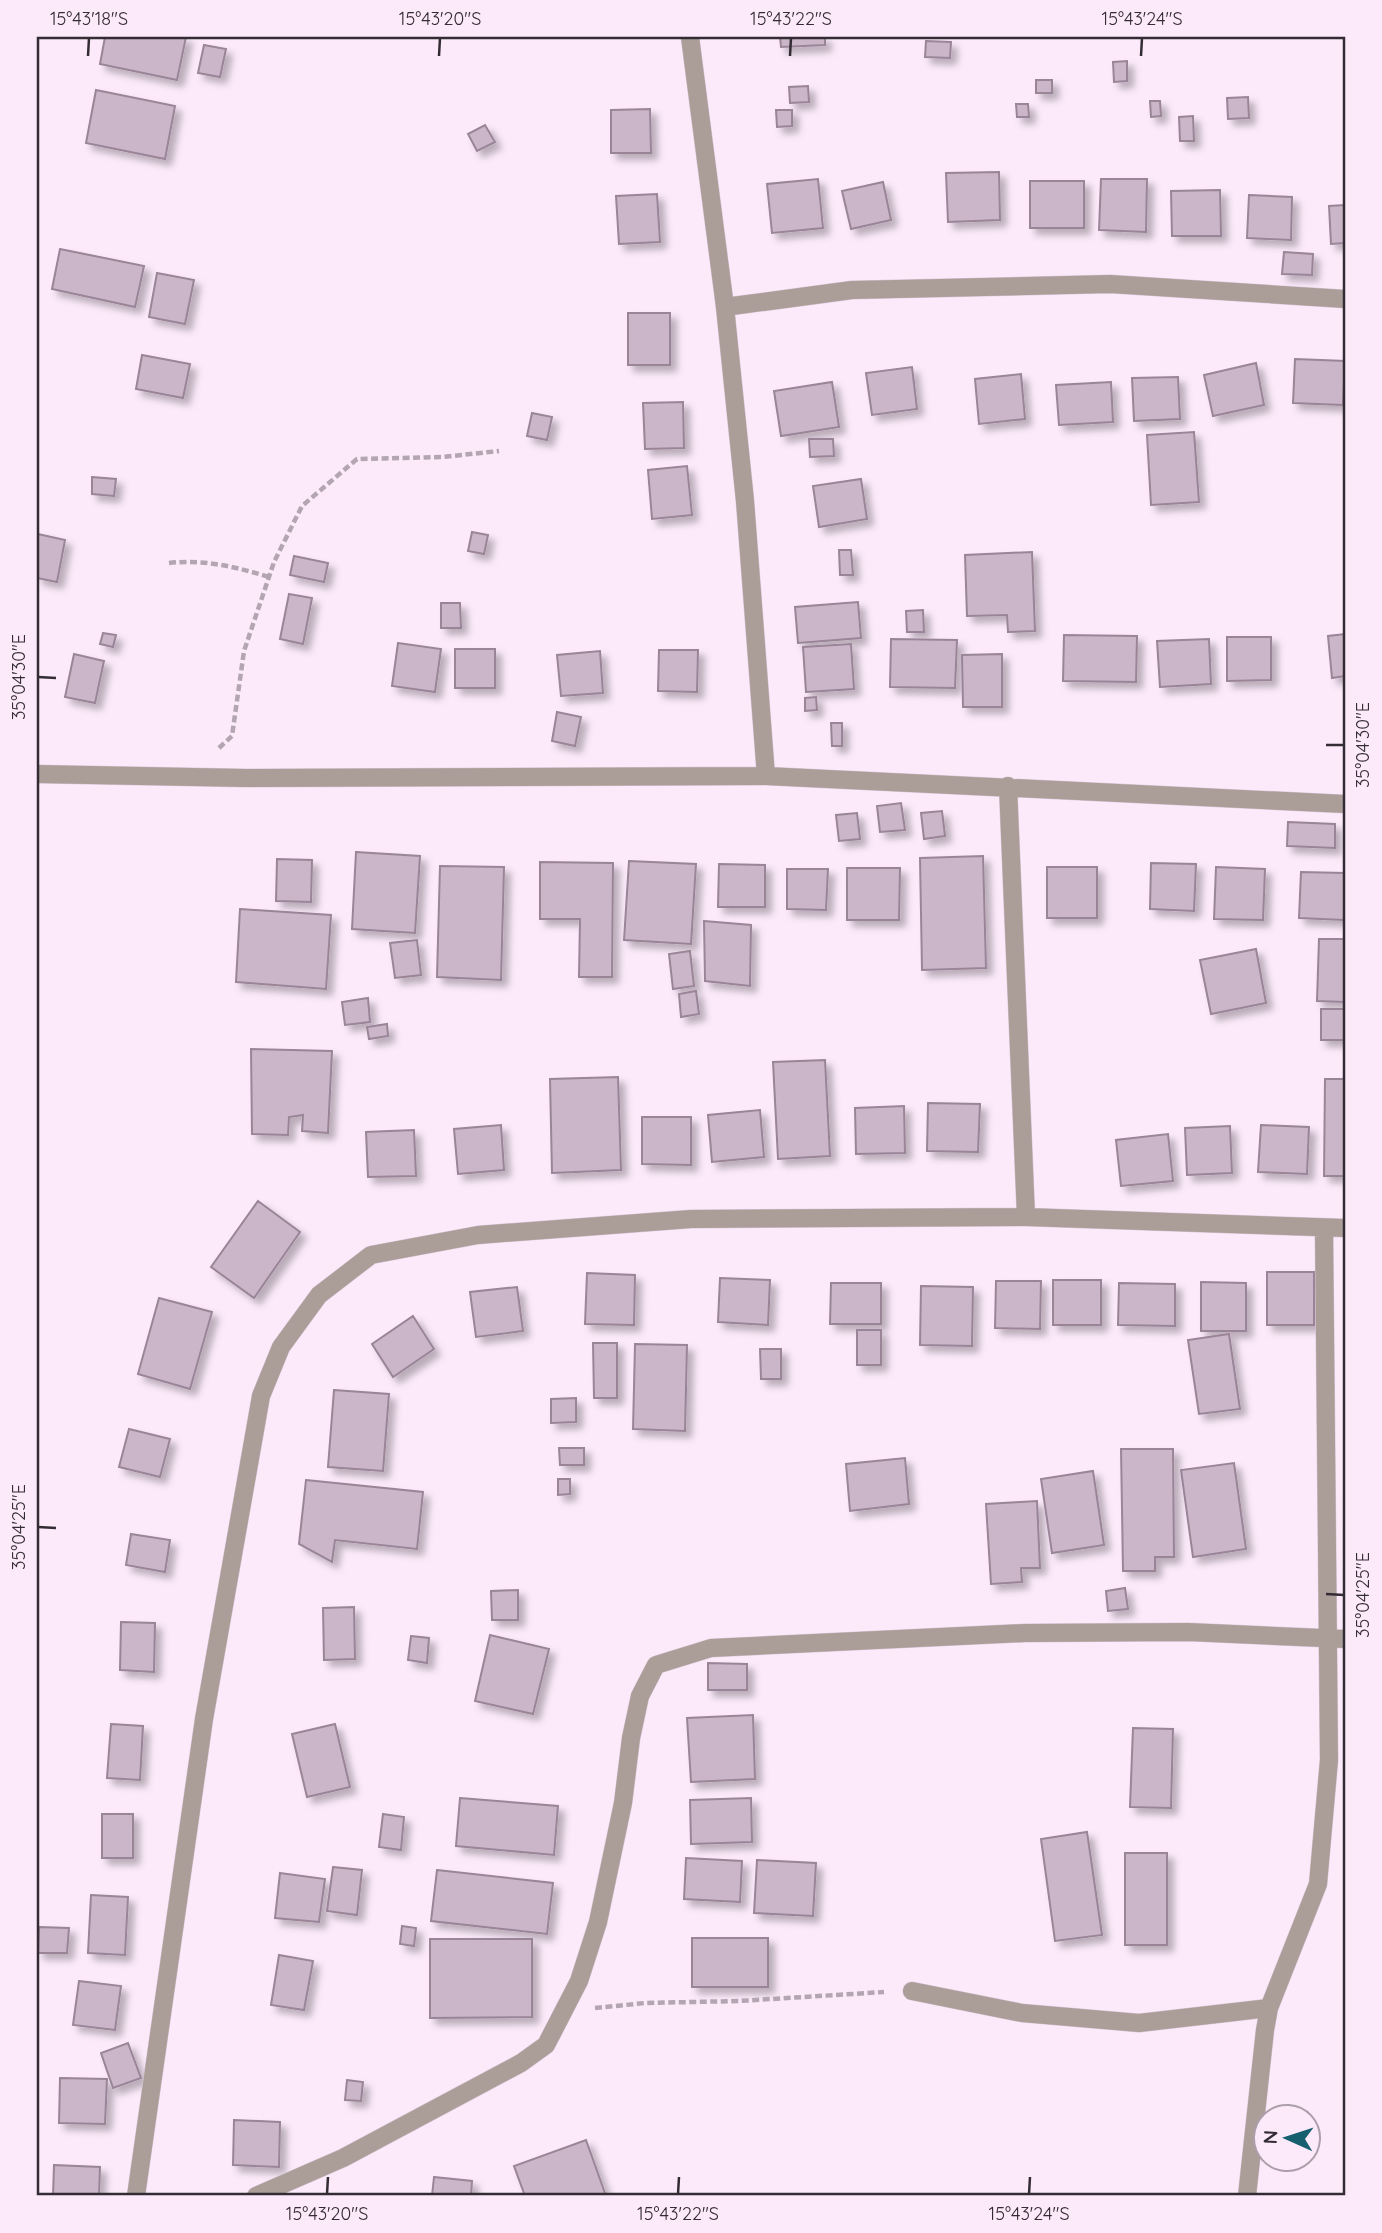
<svg xmlns="http://www.w3.org/2000/svg" width="1382" height="2233" font-family="Quicksand,sans-serif">
<style>
.building{fill:#cbb5c9;stroke:#9a8598;stroke-width:2;filter:url(#shadow)}
.lines{fill:none;stroke-linecap:round;stroke-linejoin:round}
.minor-casing{stroke:#d8c8d7;stroke-width:19}
.path{stroke:#b3a5b2;stroke-width:4.5;stroke-dasharray:7 3.5;stroke-linecap:butt}
.minor{stroke:#ab9e99;stroke-width:18}
.ticks{fill:none;stroke:#342c34;stroke-width:2.5}
.neatline{fill:none;stroke:#342c34;stroke-width:2.5}
.ticks-label{font-size:18px;text-anchor:middle;fill:#342c34}
</style>
<defs>
<filter id="shadow"><feDropShadow dx="6" dy="6" stdDeviation="3.5" flood-color="#0004"/></filter>
</defs>
<rect width="100%" height="100%" fill="#fceafb"/>
<path class="building" d="M105,37H186L177,80L100,64Z
M780,37H825V45L781,47Z
M926,41L951,42L950,58L925,57Z
M204,45L226,49L220,77L198,73Z
M1127,61V81L1114,82L1113,62Z
M1036,80H1052V93H1036Z
M808,86L809,102L790,103L789,87Z
M96,90L175,106L165,159L86,143Z
M1248,97L1249,118L1228,119L1227,98Z
M1150,101H1160L1161,116L1151,117Z
M1016,104H1028L1029,117H1017Z
M650,109L651,153H611V110Z
M776,110H792V126L777,127Z
M1193,116L1194,141H1180L1179,117Z
M485,125L495,142L477,151L468,134Z
M999,172L1000,220L948,222L946,173Z
M818,179L823,228L772,233L767,184Z
M1101,179H1147L1146,232L1099,230Z
M1030,181H1084V228H1030Z
M883,182L891,220L851,229L842,191Z
M1220,190L1221,236H1172L1171,191Z
M657,194L660,242L619,244L616,196Z
M1249,195L1292,197L1291,240L1247,238Z
M1345,205V243L1331,244L1329,206Z
M60,249L144,266L135,307L52,289Z
M1284,252L1313,254L1312,275L1282,274Z
M157,273L194,280L185,324L149,317Z
M628,313H670V365H628Z
M142,355L190,364L183,398L136,389Z
M1295,359L1345,361L1343,405L1293,403Z
M1256,363L1264,405L1213,416L1204,375Z
M912,367L917,409L872,415L866,373Z
M1021,374L1025,419L979,424L975,379Z
M1178,377L1180,419L1134,421L1132,378Z
M832,382L839,427L781,436L774,391Z
M1111,382L1113,422L1059,425L1056,385Z
M683,402L684,448L645,449L643,403Z
M532,413L552,417L547,440L527,436Z
M1194,432L1199,502L1151,505L1147,435Z
M809,439H833L834,456L810,457Z
M687,466L692,515L652,519L648,470Z
M92,477L116,479L114,496L92,494Z
M861,479L867,519L819,527L813,486Z
M472,532L488,535L484,554L468,551Z
M38,534L65,540L57,582L37,578Z
M839,550H851L853,575H840Z
M1032,552L1035,631L1008,632L1007,615L967,616L965,555Z
M294,556L328,563L324,582L290,575Z
M289,594L312,598L303,644L280,639Z
M858,602L861,638L798,643L795,607Z
M441,603H460L461,628H441Z
M923,610L924,632H907L906,611Z
M103,633L116,635L113,647L100,644Z
M1345,634V676L1332,678L1328,636Z
M1064,635L1137,636L1136,682L1063,681Z
M1227,637H1271V680L1227,681Z
M891,639L957,640L955,688L890,687Z
M1209,639L1211,684L1160,687L1157,641Z
M398,643L441,649L435,692L392,686Z
M851,644L854,689L806,692L803,647Z
M455,649H495V688H455Z
M659,650H698L697,692L658,691Z
M600,651L603,693L561,696L557,655Z
M74,654L104,661L95,703L65,697Z
M1002,654V707H963L962,655Z
M816,697L817,710L805,711V698Z
M557,712L581,717L575,746L552,741Z
M831,723H842V746H832Z
M901,803L905,830L880,832L877,806Z
M942,811L945,836L924,839L921,813Z
M857,813L860,839L839,841L836,815Z
M1288,822L1335,824V848L1287,846Z
M356,852L420,856L415,933L352,929Z
M983,856L986,968L922,970L920,858Z
M277,859L312,860L311,902L276,901Z
M629,861L696,864L691,944L624,940Z
M540,862L613,863L612,977H579L580,919H540Z
M1151,863L1196,864L1194,911L1150,909Z
M719,864L765,865V907H718Z
M440,866L504,867L501,980L437,977Z
M1047,867H1097V918H1047Z
M1216,867L1265,869L1263,920L1214,919Z
M847,868H900L899,920H847Z
M787,869H828L826,910L787,909Z
M1301,872L1345,873L1344,920L1299,918Z
M240,909L331,915L326,989L236,982Z
M704,921L751,925L750,986L705,981Z
M1319,939H1345V1002L1317,1001Z
M417,940L421,975L395,978L390,943Z
M1256,949L1266,1003L1211,1014L1200,960Z
M690,951L694,986L673,989L669,954Z
M696,991L699,1014L681,1017L679,994Z
M368,998L370,1022L345,1025L342,1002Z
M1321,1009H1345V1040H1321Z
M387,1024L388,1036L369,1039L367,1027Z
M251,1049L332,1051L328,1133L302,1131L303,1115L289,1117L288,1135L252,1134Z
M825,1060L830,1156L778,1159L773,1062Z
M618,1077L621,1170L552,1173L550,1079Z
M1325,1079H1345V1176H1324Z
M928,1103L980,1104L978,1152L927,1151Z
M904,1106L905,1153L856,1154L855,1108Z
M760,1110L764,1157L712,1162L708,1115Z
M642,1117H691V1165L642,1164Z
M501,1125L504,1170L458,1174L454,1129Z
M1261,1125L1309,1127L1307,1174L1258,1172Z
M1230,1126L1232,1173L1187,1175L1185,1128Z
M414,1130L416,1176L368,1177L366,1132Z
M1168,1134L1173,1181L1121,1186L1116,1140Z
M258,1201L300,1232L254,1298L211,1267Z
M1267,1272H1314V1325H1267Z
M587,1273L635,1275L634,1325L585,1324Z
M720,1278L770,1280L768,1325L718,1322Z
M1053,1280H1101V1325H1053Z
M996,1281H1041L1040,1329L995,1328Z
M1201,1282L1246,1283V1331H1201Z
M831,1283H881V1324H830Z
M1119,1283L1175,1284V1326L1118,1325Z
M921,1286L973,1287L972,1346L920,1345Z
M517,1287L523,1331L476,1337L470,1292Z
M159,1298L212,1312L190,1389L138,1374Z
M413,1316L434,1349L393,1377L372,1344Z
M857,1330H881V1365H857Z
M1229,1334L1240,1409L1199,1414L1188,1340Z
M593,1343H617V1398H594Z
M635,1344L687,1345L685,1431L633,1429Z
M760,1349H781V1379H761Z
M334,1390L389,1394L383,1471L328,1467Z
M576,1398V1422L551,1423V1399Z
M129,1429L170,1439L160,1477L119,1467Z
M559,1448H584V1465H560Z
M1121,1449H1173L1174,1557H1155V1571H1123Z
M905,1458L909,1504L850,1511L846,1464Z
M1234,1463L1246,1549L1193,1557L1181,1470Z
M1093,1471L1104,1545L1052,1553L1041,1479Z
M558,1479H570V1494L558,1495Z
M306,1480L423,1492L417,1549L335,1540L332,1562L299,1544Z
M1037,1501L1040,1568H1021L1022,1582L991,1584L986,1504Z
M131,1534L170,1540L165,1572L126,1565Z
M1125,1588L1128,1609L1108,1611L1106,1591Z
M518,1590V1620H492L491,1591Z
M354,1607L355,1659L324,1660L323,1608Z
M121,1622L155,1623L154,1672L120,1670Z
M490,1635L549,1649L533,1714L475,1701Z
M411,1636L429,1638L427,1663L408,1660Z
M708,1663L747,1664V1690H708Z
M753,1715L755,1779L691,1782L687,1718Z
M111,1724L143,1726L140,1780L107,1778Z
M335,1724L350,1787L307,1797L292,1734Z
M1133,1728L1173,1729L1171,1808L1130,1807Z
M460,1798L558,1806L554,1855L456,1846Z
M751,1798L752,1842L691,1844L690,1800Z
M102,1814H133V1858H102Z
M383,1814L404,1817L401,1850L379,1847Z
M1087,1832L1102,1935L1055,1941L1041,1839Z
M1125,1853H1167V1945H1125Z
M686,1858L742,1861L740,1902L684,1899Z
M757,1860L816,1863L813,1916L754,1913Z
M333,1867L362,1870L357,1915L327,1911Z
M437,1870L553,1883L547,1934L431,1921Z
M280,1873L325,1879L319,1922L275,1918Z
M91,1895L128,1897L125,1955L88,1953Z
M402,1926L416,1928L414,1946L400,1944Z
M39,1927L69,1928L67,1953H38Z
M692,1938H768V1987H692Z
M430,1939H532V2017L430,2018Z
M279,1955L313,1961L304,2010L271,2005Z
M79,1981L121,1986L115,2030L73,2025Z
M128,2043L141,2078L113,2088L101,2053Z
M60,2078L107,2079L105,2124L59,2123Z
M347,2080L363,2082L361,2101L345,2100Z
M234,2120L280,2122L279,2167L233,2165Z
M586,2140L606,2196H525L514,2166Z
M54,2165L100,2167L99,2196H53Z
M434,2177L472,2181L471,2196H432Z"/>
<g class="lines">
<g class="minor-casing">
<path id="minor" d="M690,37L725,307L745,501L766,776
M725,307L852,290L1110,284L1345,299
M37,774L245,778L766,776L1345,804
M1008,786L1026,1217
M912,1991L1022,2013L1139,2023L1269,2008
M136,2196L204,1719L261,1396L281,1347L319,1295L371,1255L478,1235L691,1219L1026,1217L1345,1228
M256,2196L343,2158L521,2063L546,2045L579,1981L598,1922L623,1803L631,1738L640,1696L656,1665L711,1648L1025,1633L1188,1632L1345,1639
M1247,2196L1265,2030L1269,2008L1318,1884L1329,1760L1324,1228"/>
</g>
<path class="path" d="M169,563C204,559 236,567 269,577
M219,748L232,736L244,651L274,562L302,506L357,459L443,457L499,451
M595,2008L645,2003L739,2001L884,1992"/>
<use href="#minor" class="minor"/>
</g>
<path class="ticks" d="M88,56L89,38M439,56L440,38M790,56L791,38M1141,56L1142,38M38,677L56,678M1326,745H1344M38,1527L56,1528M1326,1594L1344,1595M327,2194L328,2177M678,2194L679,2177M1029,2194L1030,2177"/>
<rect width="1382" height="2233" fill="none" stroke="#fceafb" stroke-width="77"/>
<g transform="translate(1287 2138) rotate(273)"><circle r="33" fill="#fceafb" stroke="#ac9eab" stroke-width="2"/>
<path d="M0-5L12 26L0 18L-12 26Z" fill="#165f6e"/>
<text y="-10" font-size="19" font-weight="bold" text-anchor="middle" fill="#342c34">N</text>
</g>
<rect x="38" y="38" width="1306" height="2156" class="neatline"/>
<g class="ticks-label">
<text x="89" y="25">15°43'18"S</text>
<text x="440" y="25">15°43'20"S</text>
<text x="791" y="25">15°43'22"S</text>
<text x="1142" y="25">15°43'24"S</text>
<text transform="translate(19 677) rotate(-90)" y="6">35°04'30"E</text>
<text transform="translate(1363 745) rotate(-90)" y="6">35°04'30"E</text>
<text transform="translate(19 1527) rotate(-90)" y="6">35°04'25"E</text>
<text transform="translate(1363 1595) rotate(-90)" y="6">35°04'25"E</text>
<text x="327" y="2220">15°43'20"S</text>
<text x="678" y="2220">15°43'22"S</text>
<text x="1029" y="2220">15°43'24"S</text>
</g>
</svg>
